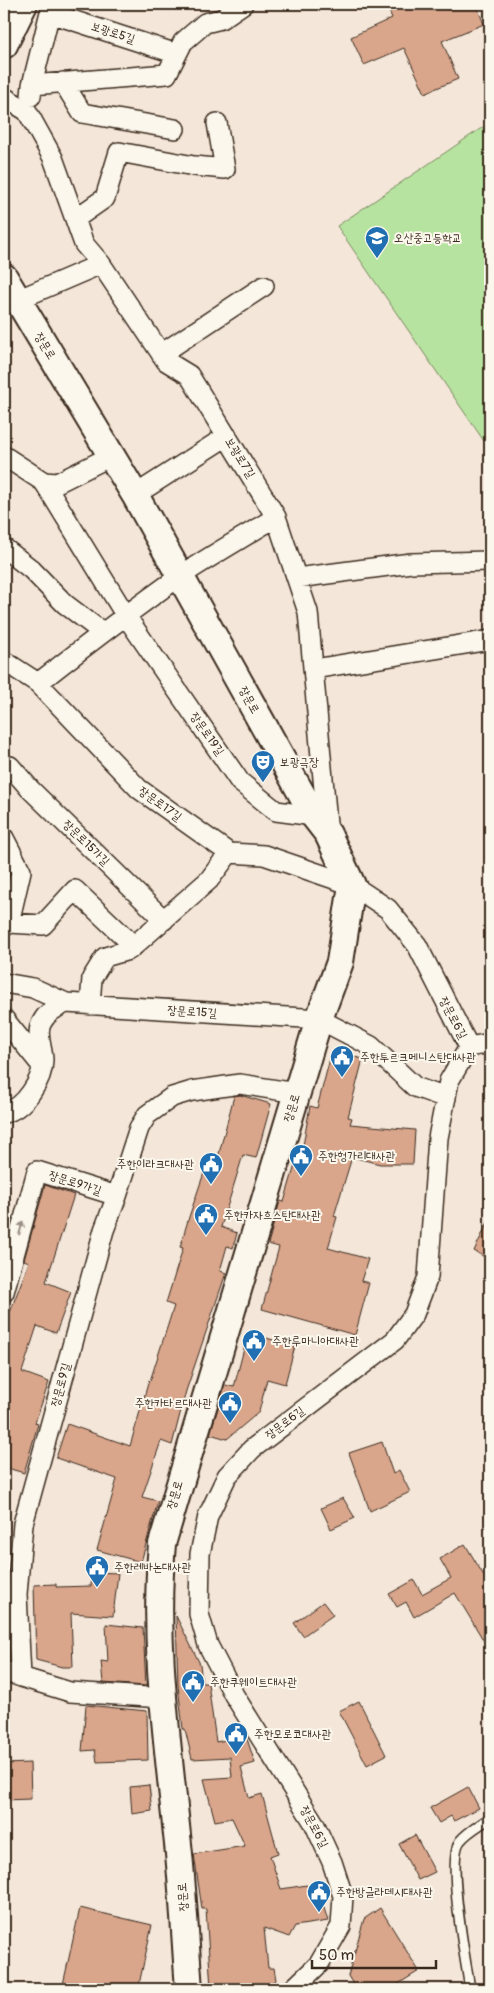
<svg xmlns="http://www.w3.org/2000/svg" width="494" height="1993" font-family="Pangolin,'Poor Story',sans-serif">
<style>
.pitch{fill:#b7e3a0;stroke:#79865f}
.building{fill:#d9a68c;stroke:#3b2a1e}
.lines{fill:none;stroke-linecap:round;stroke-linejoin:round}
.lane-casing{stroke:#3b2a1e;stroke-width:12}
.street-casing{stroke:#3b2a1e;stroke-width:22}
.secondary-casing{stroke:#3b2a1e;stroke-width:30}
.lane{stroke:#fbf7ec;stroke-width:9}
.street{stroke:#fbf7ec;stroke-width:19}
.secondary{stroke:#fbf7ec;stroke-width:26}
.oneway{fill:#9b9085}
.labels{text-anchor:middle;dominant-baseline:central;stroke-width:4;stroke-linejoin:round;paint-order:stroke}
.street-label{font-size:12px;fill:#3b2a1e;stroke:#fbf7ec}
.poi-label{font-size:12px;fill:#3b2a1e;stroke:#fbf7ec;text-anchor:start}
</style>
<rect width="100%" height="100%" fill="#f4e7d9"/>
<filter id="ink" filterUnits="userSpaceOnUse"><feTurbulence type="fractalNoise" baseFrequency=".02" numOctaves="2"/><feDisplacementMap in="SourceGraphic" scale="10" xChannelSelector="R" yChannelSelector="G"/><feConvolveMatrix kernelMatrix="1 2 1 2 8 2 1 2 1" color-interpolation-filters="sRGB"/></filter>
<g filter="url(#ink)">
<path class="pitch" d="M483,127L490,138V441L486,444L337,226Z"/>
<path class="building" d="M386,4H427L429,10L444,4H476L484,24L442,41L458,79L425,93L404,48L364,65L351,37L392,18Z
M332,1051L363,1059L348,1117L352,1118L350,1124L415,1130L413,1164H380L352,1157L334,1216L337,1217L328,1248L368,1259L361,1281L369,1283L355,1335L262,1309L279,1247L268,1244L280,1201L284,1202L298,1155L301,1157L310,1106L317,1108Z
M240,1095L271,1104L256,1158L243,1155L221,1227L237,1233L233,1248L227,1246L220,1271L226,1273L186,1391L172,1445L161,1441L142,1497L158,1501L141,1562L97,1550L117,1479L56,1458L67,1424L130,1446L149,1380L150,1381L174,1306L166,1303L183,1248L180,1247L189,1217L209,1158L217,1161L234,1096Z
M45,1185L74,1195L46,1282L71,1292L56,1333L37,1326L22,1372L49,1382L35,1423L38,1424L24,1473L4,1467V1328L29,1262L24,1260Z
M490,1218V1260L474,1251Z
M248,1333L295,1346L285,1384L267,1379L259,1412L227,1439L210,1434L225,1385L234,1387Z
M382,1442L393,1474L399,1470L410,1492L370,1511L349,1453Z
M343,1498L355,1518L331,1529L321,1508Z
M465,1544L490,1586V1651L455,1593L414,1617L406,1602L397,1607L389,1594L414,1580L422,1594L451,1578L440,1559Z
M92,1572L118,1573L113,1616L71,1613L73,1667H62L36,1660L34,1585L56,1584V1587L91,1586Z
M323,1602L333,1615L303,1636L294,1623Z
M176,1616L200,1664L202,1683H208L216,1742L246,1736L255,1763L241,1767L249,1798L262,1794L278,1853L270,1856L281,1889L307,1885L309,1894L319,1892L328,1921L295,1926L289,1937L264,1928L268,1968H274L276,1980L269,1985V1989H211L206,1909H202L194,1854L245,1846L232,1818L215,1821L204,1779L232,1777L230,1757L192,1759L185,1729H183L178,1686Z
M106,1624L143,1628L146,1686L103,1683L101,1661L108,1662Z
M359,1701L386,1755L367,1765L339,1711Z
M86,1705L147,1711L148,1760L97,1762L95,1750L82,1751Z
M30,1763L31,1799L4,1800V1764Z
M149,1785L152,1811L132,1814L130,1787Z
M468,1787L479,1808L454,1821L451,1816L439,1823L430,1808Z
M415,1835L435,1872L418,1880L399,1844Z
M80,1908L152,1925L138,1989H62Z
M380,1908L419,1971L390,1989H356L348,1976L364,1919Z"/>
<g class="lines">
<g class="lane-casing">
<path id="lane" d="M470,1989C466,1962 446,1860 460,1841C467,1832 480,1825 490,1818"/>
</g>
<g class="street-casing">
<path id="street" d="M50,13L177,54
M63,82L82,113L175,129
M32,85L167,74L183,42L205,23L221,19L243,4
M31,96L32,85L52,4
M4,97L27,111L53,158L84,244L101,264L166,361L189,375L276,517L308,612L328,834
M75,219L105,198L119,152L194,166L225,169L217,123
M17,300L101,264
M161,354L264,286
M4,456L44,482L57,483L111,456
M44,482L126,616L240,782L276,811L314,816
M135,495L227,436
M4,548L31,569L65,604L102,632
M297,578L411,563L490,561
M4,661L38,683L139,789L229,853L264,855L352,885L388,909L417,945L469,1047L449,1081L438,1138L428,1277L414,1314L395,1340L252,1449L227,1476L208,1516L200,1554L199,1614L208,1645L234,1695L314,1823L332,1862L343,1896L341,1926L319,1964L293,1989
M314,669L490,640
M38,683C84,647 130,611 179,577C210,556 244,537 276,517
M10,766L30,789L164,920
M4,838L21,871L9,923L4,927
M9,923L43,925L75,890L134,946
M4,983L33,988L66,1003L319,1019L371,1046L415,1087L446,1098
M90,1005L92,978L105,957L129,950L209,880L229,853
M4,1019L42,1066
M469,1047L490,1043
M4,1113C24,1109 43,1080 43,1060C43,1048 35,1033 42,1022C47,1012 57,1007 66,1003
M4,1292L37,1171L117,1196
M4,1671L21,1677
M163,1698L70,1692L21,1677L17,1594L23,1524L104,1230L117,1196L139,1128L147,1115L172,1097L192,1091L240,1084L297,1093"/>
</g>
<g class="secondary-casing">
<path id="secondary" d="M4,45L24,4
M4,277L135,495L314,816L328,834L352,885L340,962L319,1019L162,1544C153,1641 167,1738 177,1835C183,1886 185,1938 189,1989"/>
</g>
<use href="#lane" class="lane"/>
<use href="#street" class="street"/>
<use href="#secondary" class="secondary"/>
</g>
<defs><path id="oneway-solid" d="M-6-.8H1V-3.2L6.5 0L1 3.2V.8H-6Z" transform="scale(1.25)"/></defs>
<use class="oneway" href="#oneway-solid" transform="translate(21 1228) rotate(-74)"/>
</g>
<defs>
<g id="school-pin" transform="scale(1.25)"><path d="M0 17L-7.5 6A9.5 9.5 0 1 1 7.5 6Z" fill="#1f6fb2" stroke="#fbf7ec"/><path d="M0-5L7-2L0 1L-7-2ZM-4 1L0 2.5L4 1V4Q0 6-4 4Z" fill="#fff"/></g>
<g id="theatre-pin" transform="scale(1.25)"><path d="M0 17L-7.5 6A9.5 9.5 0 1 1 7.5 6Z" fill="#1f6fb2" stroke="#fbf7ec"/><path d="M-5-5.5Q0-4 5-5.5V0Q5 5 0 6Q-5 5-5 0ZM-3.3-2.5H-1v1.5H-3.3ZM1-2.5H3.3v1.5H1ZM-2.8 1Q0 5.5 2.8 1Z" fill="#fff"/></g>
<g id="civic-pin" transform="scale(1.25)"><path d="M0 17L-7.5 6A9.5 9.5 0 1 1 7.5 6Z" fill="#1f6fb2" stroke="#fbf7ec"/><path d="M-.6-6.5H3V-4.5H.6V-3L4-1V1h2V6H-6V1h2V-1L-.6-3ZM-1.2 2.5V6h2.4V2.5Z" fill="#fff"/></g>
</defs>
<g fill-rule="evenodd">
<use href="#school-pin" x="377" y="238"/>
<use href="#theatre-pin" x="263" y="762"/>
<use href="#civic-pin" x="342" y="1057"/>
<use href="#civic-pin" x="301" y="1156"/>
<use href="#civic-pin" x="211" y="1164"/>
<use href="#civic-pin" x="206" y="1215"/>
<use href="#civic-pin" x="254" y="1341"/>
<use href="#civic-pin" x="230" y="1403"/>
<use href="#civic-pin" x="97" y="1567"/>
<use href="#civic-pin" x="193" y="1682"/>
<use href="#civic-pin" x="236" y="1734"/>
<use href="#civic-pin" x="319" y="1892"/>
</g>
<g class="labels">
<g class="street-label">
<text transform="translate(113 33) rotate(18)">보광로5길</text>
<text transform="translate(45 346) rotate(59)">장문로</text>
<text transform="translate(240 458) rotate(58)">보광로7길</text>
<text transform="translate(249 700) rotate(61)">장문로</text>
<text transform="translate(207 734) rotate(55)">장문로19길</text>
<text transform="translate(160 804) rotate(36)">장문로17길</text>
<text transform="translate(86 843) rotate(44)">장문로15가길</text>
<text transform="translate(192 1012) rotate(4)">장문로15길</text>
<text transform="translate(453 1018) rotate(62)">장문로6길</text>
<text transform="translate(292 1108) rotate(-73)">장문로</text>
<text transform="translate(75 1183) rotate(18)">장문로9가길</text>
<text transform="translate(61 1385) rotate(-75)">장문로9길</text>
<text transform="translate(285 1423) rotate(-37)">장문로6길</text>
<text transform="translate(175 1495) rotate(-74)">장문로</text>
<text transform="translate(314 1827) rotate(62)">장문로6길</text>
<text transform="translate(183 1897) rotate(-94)">장문로</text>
</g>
<g class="poi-label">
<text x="394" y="238">오산중고등학교</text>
<text x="280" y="762">보광극장</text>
<text x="360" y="1057">주한투르크메니스탄대사관</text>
<text x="318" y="1156">주한헝가리대사관</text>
<text x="194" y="1164" text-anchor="end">주한이라크대사관</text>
<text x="224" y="1215">주한카자흐스탄대사관</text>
<text x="272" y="1341">주한루마니아대사관</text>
<text x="212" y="1403" text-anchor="end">주한카타르대사관</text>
<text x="114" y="1567">주한레바논대사관</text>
<text x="210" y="1682">주한쿠웨이트대사관</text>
<text x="254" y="1734">주한모로코대사관</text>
<text x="336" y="1892">주한방글라데시대사관</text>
</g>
</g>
<rect width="494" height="1993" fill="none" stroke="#fbf7ec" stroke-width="20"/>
<rect x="10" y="10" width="474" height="1973" fill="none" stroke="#3b2a1e" stroke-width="2" filter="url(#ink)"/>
<path d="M312 1960v8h124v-8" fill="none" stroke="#3b2a1e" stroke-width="2.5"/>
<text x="319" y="1960" font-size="15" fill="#3b2a1e" stroke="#fbf7ec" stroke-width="4" paint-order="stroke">50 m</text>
</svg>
